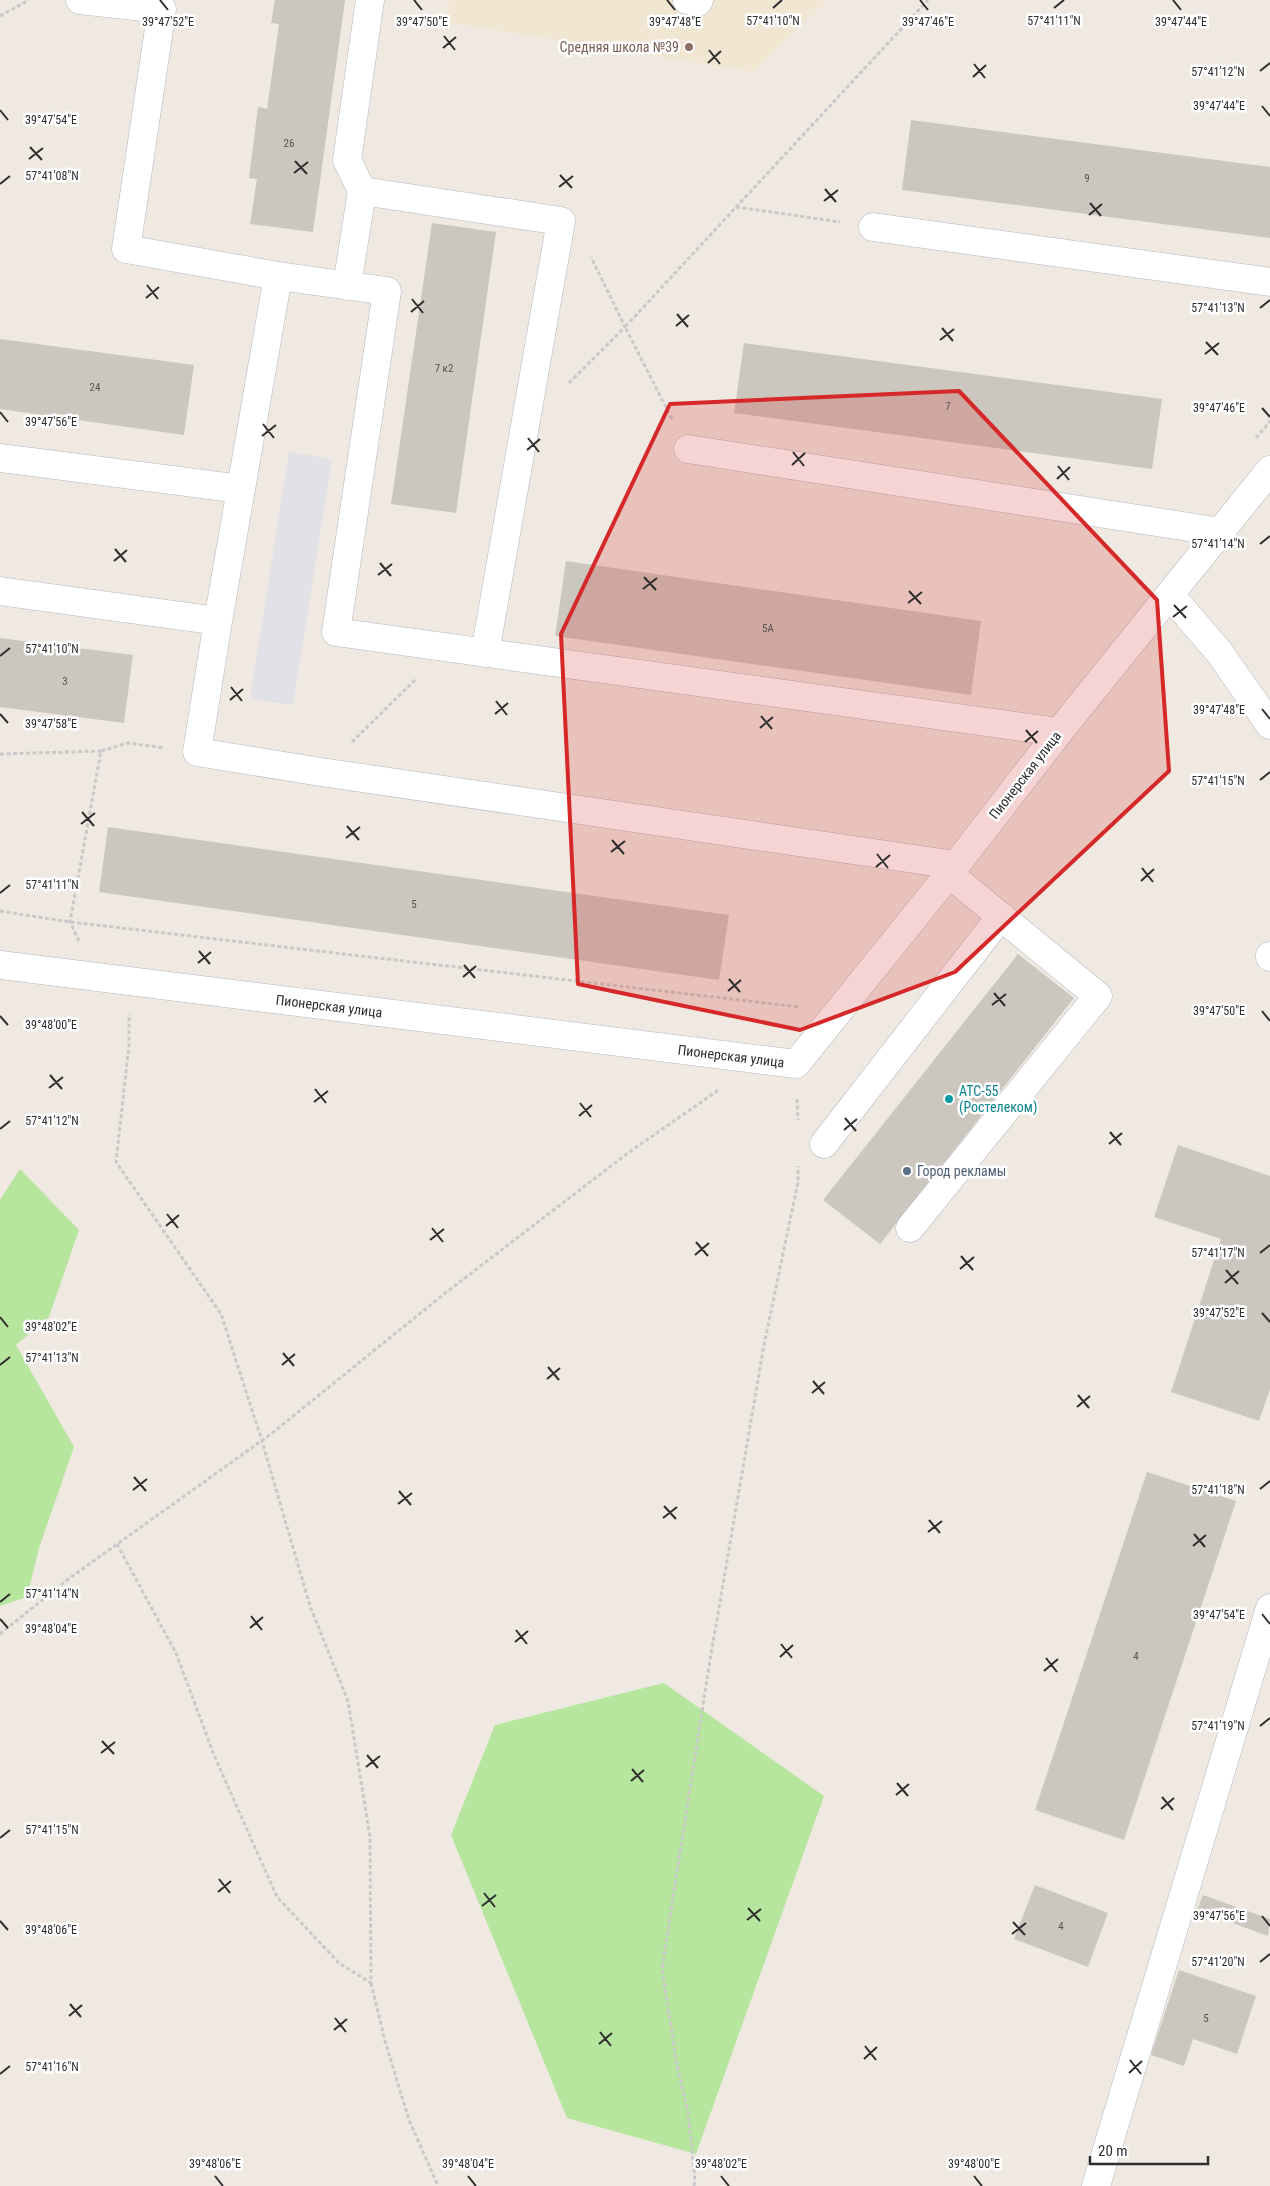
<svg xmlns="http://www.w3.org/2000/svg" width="1270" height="2186" font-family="'Roboto Condensed',sans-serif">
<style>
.industrial{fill:#e3e1e8}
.education{fill:#f0e6d1}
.green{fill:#b6e59e}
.building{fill:#cbc7bf}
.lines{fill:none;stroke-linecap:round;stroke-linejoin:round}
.minor-casing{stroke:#b4b7c1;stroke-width:29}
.path{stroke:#c9c9c9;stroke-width:3;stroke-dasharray:4 2.5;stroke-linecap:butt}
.minor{stroke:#fff;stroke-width:28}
.marked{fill:#d62828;fill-opacity:0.2;stroke:#d62828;stroke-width:4;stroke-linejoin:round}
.ticks{fill:none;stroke:#2e2e2e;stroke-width:2}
.education-dot{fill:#8d6e63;stroke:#fff;stroke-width:2}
.culture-dot{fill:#0f9aa8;stroke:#fff;stroke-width:2}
.service-dot{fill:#5c6f8a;stroke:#fff;stroke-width:2}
.labels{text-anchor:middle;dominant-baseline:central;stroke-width:5;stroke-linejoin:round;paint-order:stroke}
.number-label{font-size:11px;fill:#555452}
.education-label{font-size:14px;fill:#785e54;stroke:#fff;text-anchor:end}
.street-label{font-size:14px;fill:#2e2e2e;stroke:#fff}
.culture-label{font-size:14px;fill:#0d838f;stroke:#fff;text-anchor:start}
.service-label{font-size:14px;fill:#4e5e75;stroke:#fff;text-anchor:start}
.ticks-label{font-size:12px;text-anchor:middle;fill:#2e2e2e;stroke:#fff;stroke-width:5;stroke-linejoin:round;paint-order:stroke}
</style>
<rect width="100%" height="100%" fill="#efe9e1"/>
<path class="industrial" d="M289,452L332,459L293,705L250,699Z"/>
<path class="education" d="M449,0H828L753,72L446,22Z"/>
<path class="green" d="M20,1169L79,1230L49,1317L16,1345L74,1447L39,1548L27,1597L0,1606V1200Z
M664,1683L824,1796L696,2154L567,2118L451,1835L495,1725Z"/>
<path class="building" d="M275,0H345L313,232L250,224L257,179L249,178L258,107L267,109L279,24L271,23Z
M911,120L1270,167V238L902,190Z
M432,223L496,232L456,513L391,504Z
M0,339L194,365L184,435L0,409Z
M744,343L1162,399L1152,469L734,413Z
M566,561L981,621L971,695L555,636Z
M0,638L133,655L124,723L0,707Z
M108,827L729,915L719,980L99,892Z
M1018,954L1074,998L880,1244L823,1200Z
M1178,1145L1270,1176V1389L1259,1421L1171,1392L1221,1239L1154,1217Z
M1147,1472L1236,1501L1124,1840L1035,1810Z
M1035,1885L1108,1913L1088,1967L1014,1939Z
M1203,1895L1270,1919L1268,1936L1197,1910Z
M1179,1970L1256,1996L1237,2054L1193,2039L1184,2066L1151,2055Z"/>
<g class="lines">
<g class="minor-casing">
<path id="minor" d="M80,0L162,9L126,249L278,276L218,621
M687,0L698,2L699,0
M362,191L561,221L485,653
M873,227L1270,282
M278,276L387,291L336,632L1059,732
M347,286L362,191L347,160L370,0
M688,449L1221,532
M0,458L241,489
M0,591L218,621L197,752L321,772L955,865
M1170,595L1219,652L1270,725
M1270,957V956
M0,965L796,1064L949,874L1059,732L1270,470
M824,1144L1001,916
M910,1228L1098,996L949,874
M1096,2186L1270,1608"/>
</g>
<path class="path" d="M0,16L29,0
M736,207L840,222
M569,383L625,327L591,257
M672,419L625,327L928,0
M1256,438L1270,421
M352,742L417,678
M0,754L101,751
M0,911L70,922L799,1007
M79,941L70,922L101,751L128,743L164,748
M797,1099L798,1120
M117,1544L176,1653L214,1755L277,1897L339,1963L371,1983L370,1837L348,1701L310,1606L262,1441L221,1314L116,1162L129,1045V1014
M0,1634L67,1580L271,1434L444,1294L628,1153L720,1089
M371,1983L385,2041L409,2120L438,2186
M694,2186L695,2180L688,2112L677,2066L662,1969L709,1666L764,1345L798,1182V1166"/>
<use href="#minor" class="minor"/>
</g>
<path class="marked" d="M959,391L1157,600L1169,771L955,972L800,1030L578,984L561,634L670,404Z"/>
<path class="ticks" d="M160,0L168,10M414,0L422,10M667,0L675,10M920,0L928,10M1173,0L1181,10M773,8L782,0M1054,8L1064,0M444,36L455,50M443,48L456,37M709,50L720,64M708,63L721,51M974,64L985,78M1260,71L1270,63M973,77L986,65M1262,106L1270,116M0,110L8,120M30,147L42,160M29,159L43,148M295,161L307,174M294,173L308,162M560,175L572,188M0,184L10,176M559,187L573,176M825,189L836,202M824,201L838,190M1090,203L1101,216M1089,215L1102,204M147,285L158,299M146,298L159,287M412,299L423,313M1260,308L1270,300M411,312L424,301M677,314L688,327M676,326L689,315M942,328L953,341M940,340L954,329M1206,342L1218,355M1205,354L1219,343M1262,408L1270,417M0,412L8,422M263,424L274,438M262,436L276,425M528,438L539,452M527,450L540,439M793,452L804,466M792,465L805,453M1058,466L1069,480M1057,479L1070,467M1260,544L1270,536M115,549L126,562M114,561L127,550M380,563L391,576M378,575L392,564M644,577L656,590M643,589L657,578M909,591L921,604M908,603L922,592M1174,605L1186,618M1173,617L1187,606M0,656L10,648M231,687L242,701M230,700L243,689M496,701L507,715M1262,709L1270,719M0,714L8,723M495,714L508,703M761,716L772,729M760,728L773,717M1026,730L1037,743M1025,742L1038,731M1260,780L1270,772M82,812L94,826M81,824L95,813M347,826L359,840M346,838L360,827M612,840L624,854M611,852L625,841M877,854L888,868M876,867L890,855M1142,868L1153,882M1141,881L1154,869M0,893L10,885M199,951L210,964M198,963L211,952M464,965L475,978M463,977L476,966M729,979L740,992M728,991L741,980M994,993L1005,1006M992,1005L1006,994M1262,1011L1270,1021M0,1016L8,1025M50,1075L62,1089M49,1088L63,1077M315,1089L326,1103M314,1102L328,1091M580,1103L591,1117M579,1116L592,1105M845,1118L856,1131M0,1129L10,1121M844,1130L857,1119M1110,1132L1121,1145M1109,1144L1122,1133M167,1214L178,1228M166,1226L179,1215M432,1228L443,1242M430,1240L444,1229M696,1242L708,1256M1260,1253L1270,1245M695,1255L709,1243M961,1256L973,1270M960,1269L974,1257M1226,1270L1238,1284M1225,1283L1239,1271M1262,1313L1270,1322M0,1317L8,1327M283,1353L294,1366M0,1365L10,1357M282,1365L295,1354M548,1367L559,1380M547,1379L560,1368M813,1381L824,1394M812,1393L825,1382M1078,1395L1089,1408M1077,1407L1090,1396M134,1477L146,1491M1260,1489L1270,1481M133,1490L147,1479M399,1491L411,1505M398,1504L412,1493M664,1506L676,1519M663,1518L677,1507M929,1520L940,1533M928,1532L942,1521M1194,1534L1205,1547M1193,1546L1206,1535M0,1602L10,1594M1262,1614L1270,1624M251,1616L262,1630M0,1619L8,1628M250,1628L263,1617M516,1630L527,1644M515,1642L528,1631M781,1644L792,1658M780,1657L793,1645M1046,1658L1057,1672M1044,1671L1058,1659M1260,1726L1270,1718M102,1741L114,1754M101,1753L115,1742M367,1755L378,1768M366,1767L380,1756M632,1769L643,1782M631,1781L644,1770M897,1783L908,1796M896,1795L909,1784M1162,1797L1173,1810M1161,1809L1174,1798M0,1838L10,1830M219,1879L230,1893M218,1892L231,1881M484,1893L495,1907M482,1906L496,1895M748,1908L760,1921M1262,1916L1270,1926M747,1920L761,1909M0,1921L8,1930M1013,1922L1025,1935M1012,1934L1026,1923M1260,1962L1270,1954M70,2004L81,2017M69,2016L82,2005M335,2018L346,2032M334,2030L347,2019M600,2032L611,2046M599,2044L612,2033M865,2046L876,2060M864,2059L877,2047M1130,2060L1141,2074M1129,2073L1142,2061M0,2074L10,2066M215,2176L223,2186M468,2176L476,2186M721,2176L729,2186M974,2176L982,2186"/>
<circle class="education-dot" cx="689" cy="47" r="5"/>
<circle class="culture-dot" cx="949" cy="1099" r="5"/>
<circle class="service-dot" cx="907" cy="1171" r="5"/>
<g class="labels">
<g class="number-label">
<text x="289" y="143">26</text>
<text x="1087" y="178">9</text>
<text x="444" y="368">7 к2</text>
<text x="95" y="387">24</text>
<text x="948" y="406">7</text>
<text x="768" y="628">5А</text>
<text x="65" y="681">3</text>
<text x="414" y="904">5</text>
<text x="1136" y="1656">4</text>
<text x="1061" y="1926">4</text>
<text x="1206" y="2018">5</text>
</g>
<g class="education-label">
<text x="679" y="47">Средняя школа №39</text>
</g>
<g class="street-label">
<text transform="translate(1025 775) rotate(-52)">Пионерская улица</text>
<text transform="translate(329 1006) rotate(7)">Пионерская улица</text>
<text transform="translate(731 1056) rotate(7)">Пионерская улица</text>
</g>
<g class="culture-label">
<text x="959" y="1091">АТС-55<tspan x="959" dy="16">(Ростелеком)</tspan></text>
</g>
<g class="service-label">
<text x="917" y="1171">Город рекламы</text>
</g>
</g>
<g class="ticks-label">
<text x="773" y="25">57°41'10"N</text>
<text x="1054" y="25">57°41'11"N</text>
<text x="1181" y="26">39°47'44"E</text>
<text x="168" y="26">39°47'52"E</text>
<text x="422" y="26">39°47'50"E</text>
<text x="675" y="26">39°47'48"E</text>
<text x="928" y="26">39°47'46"E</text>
<text x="1218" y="76">57°41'12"N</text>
<text x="1219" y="110">39°47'44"E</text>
<text x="51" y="124">39°47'54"E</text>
<text x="52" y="180">57°41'08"N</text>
<text x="1218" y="312">57°41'13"N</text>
<text x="1219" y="412">39°47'46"E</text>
<text x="51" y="426">39°47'56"E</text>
<text x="1218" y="548">57°41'14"N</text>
<text x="52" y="653">57°41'10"N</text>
<text x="1219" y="714">39°47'48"E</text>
<text x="51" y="728">39°47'58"E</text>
<text x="1218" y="785">57°41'15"N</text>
<text x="52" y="889">57°41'11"N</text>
<text x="1219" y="1015">39°47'50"E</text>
<text x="51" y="1029">39°48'00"E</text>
<text x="52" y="1125">57°41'12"N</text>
<text x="1218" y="1257">57°41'17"N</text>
<text x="1219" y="1317">39°47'52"E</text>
<text x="51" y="1331">39°48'02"E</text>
<text x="52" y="1362">57°41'13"N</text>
<text x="1218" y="1494">57°41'18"N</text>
<text x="52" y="1598">57°41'14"N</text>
<text x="1219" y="1619">39°47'54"E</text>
<text x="51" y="1633">39°48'04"E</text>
<text x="1218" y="1730">57°41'19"N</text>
<text x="52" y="1834">57°41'15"N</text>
<text x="1219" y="1920">39°47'56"E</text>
<text x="51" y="1934">39°48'06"E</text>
<text x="1218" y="1966">57°41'20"N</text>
<text x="52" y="2071">57°41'16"N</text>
<text x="215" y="2168">39°48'06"E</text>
<text x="468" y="2168">39°48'04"E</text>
<text x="721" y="2168">39°48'02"E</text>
<text x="974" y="2168">39°48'00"E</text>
</g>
<path d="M1090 2156v8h118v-8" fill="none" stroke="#2e2e2e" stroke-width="2.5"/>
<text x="1098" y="2156" font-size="15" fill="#2e2e2e" stroke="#ffffff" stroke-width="4" paint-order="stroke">20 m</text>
</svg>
